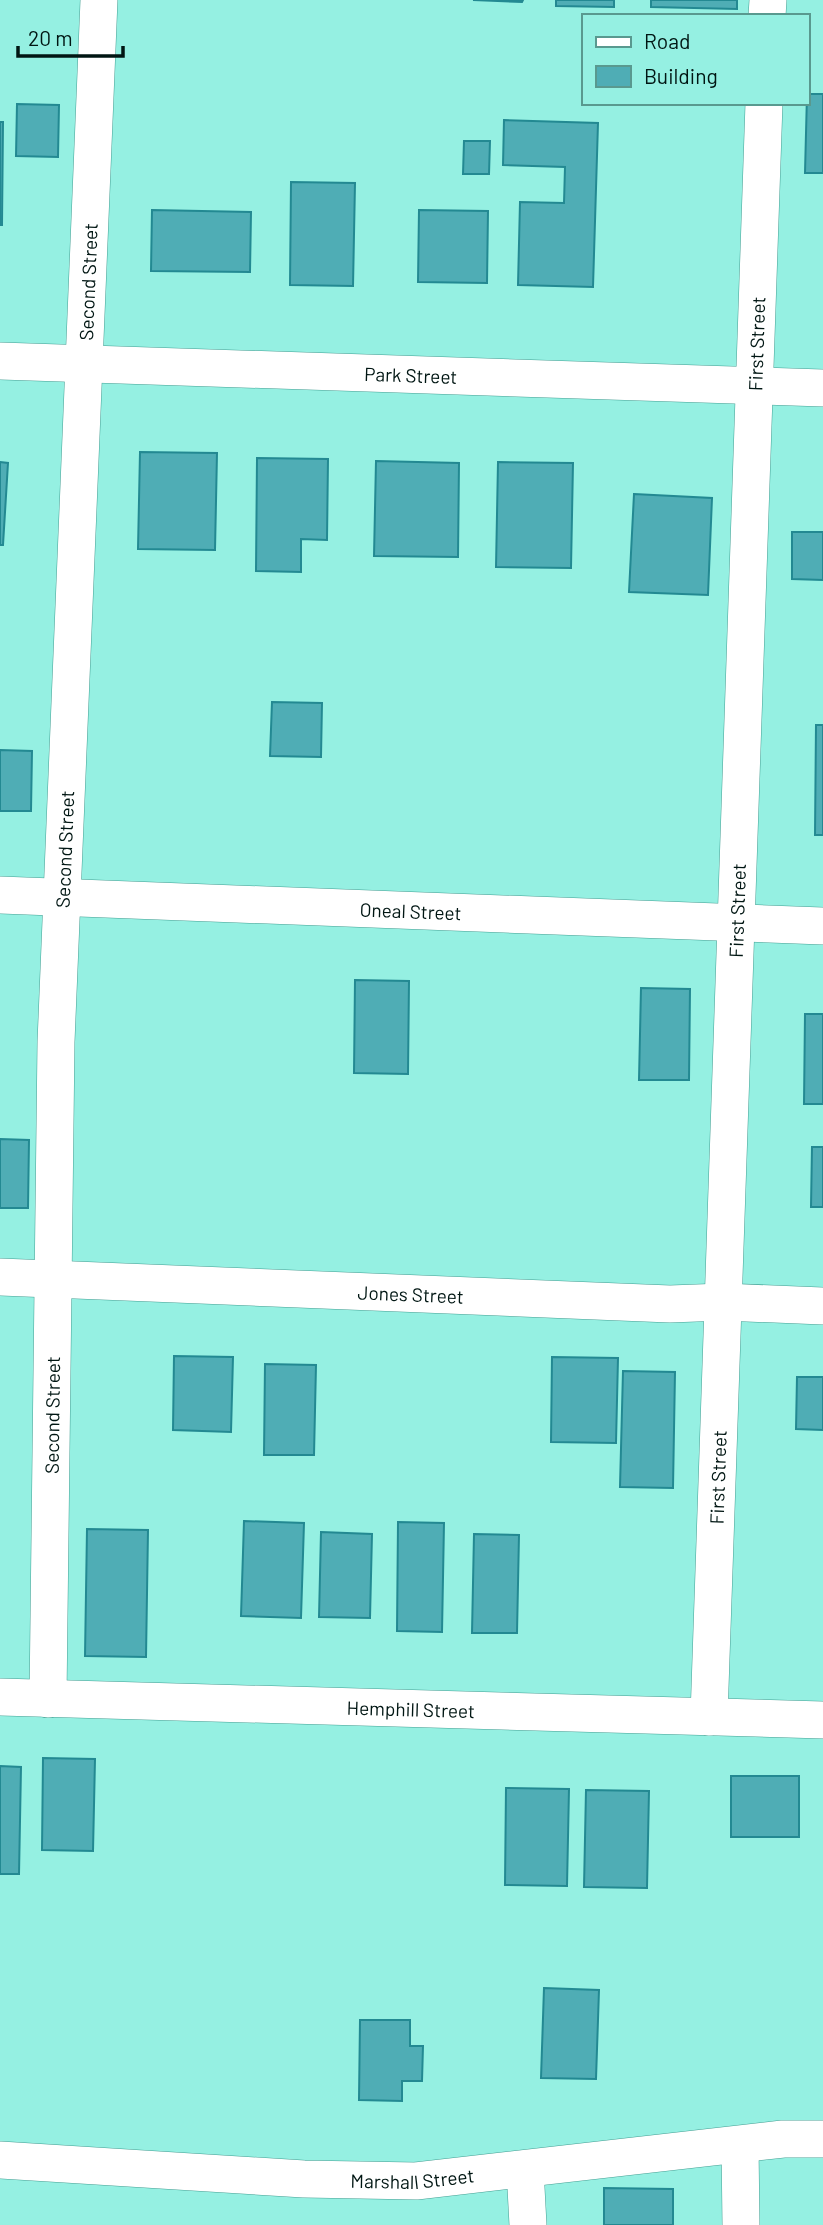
<svg xmlns="http://www.w3.org/2000/svg" width="823" height="2225" font-family="Barlow,sans-serif">
<style>
.building{fill:#4fadb5;stroke:#238992;stroke-width:2}
.lines{fill:none;stroke-linecap:round;stroke-linejoin:round}
.minor-casing{stroke:#439f93;stroke-width:38}
.minor{stroke:#fff;stroke-width:37}
.labels{text-anchor:middle;dominant-baseline:central;stroke-width:5;stroke-linejoin:round;paint-order:stroke}
.street-label{font-size:19px;fill:#001613;stroke:#95f0e2}
</style>
<rect width="100%" height="100%" fill="#95f0e2"/>
<path class="building" d="M473,0H523L522,2Z
M556,0H614V7L556,6Z
M651,0H737V9L651,7Z
M807,94H823V173H805Z
M17,104L59,105L58,157L16,156Z
M504,120L598,123L593,287L518,285L520,202L564,203L565,167L503,165Z
M0,122H3L2,225H0Z
M464,141H490L489,174H463Z
M291,182L355,183L353,286L290,285Z
M152,210L251,212L250,272L151,271Z
M419,210L488,211L487,283L418,282Z
M140,452L217,453L215,550L138,549Z
M257,458L328,459L327,540L301,539V572L256,571Z
M376,461L459,463L458,557L374,556Z
M0,462L8,463L3,545H0Z
M498,462L573,463L571,568L496,567Z
M634,494L712,498L708,595L629,592Z
M792,532H823V580L792,579Z
M272,702L322,703L321,757L270,756Z
M816,725H823V835H815Z
M0,750L32,751L31,811H0Z
M355,980L409,981L408,1074L354,1073Z
M641,988L690,989L689,1080H639Z
M805,1014H823V1104H804Z
M0,1139L29,1140L28,1208H0Z
M812,1147H823V1207H811Z
M174,1356L233,1357L231,1432L173,1430Z
M552,1357L618,1358L616,1443L551,1442Z
M265,1364L316,1365L314,1455H264Z
M623,1371L675,1372L673,1488L620,1487Z
M797,1377H823V1430L796,1429Z
M244,1521L304,1523L301,1618L241,1616Z
M398,1522L444,1523L442,1632L397,1631Z
M87,1529L148,1530L146,1657L85,1656Z
M321,1532L372,1534L370,1618L319,1617Z
M474,1534L519,1535L517,1633H472Z
M43,1758L95,1759L93,1851L42,1850Z
M0,1766L21,1767L19,1874H0Z
M731,1776H799V1837H731Z
M506,1788L569,1789L567,1886L505,1885Z
M586,1790L649,1791L647,1888L584,1887Z
M544,1988L599,1990L596,2079L541,2078Z
M360,2020H410V2046H423L422,2081H402V2101L359,2100Z
M604,2188L673,2189V2225H604Z"/>
<g class="lines">
<g class="minor-casing">
<g id="minor">
<path d="M767,16L768,0"/>
<path id="s1" d="M0,361L823,388"/>
<path id="s2" d="M0,895L823,926"/>
<path id="s3" d="M0,1277L670,1304L723,1302L823,1306"/>
<path id="s4" d="M0,1697L823,1720"/>
<path id="s5" d="M48,1699L56,1042L99,0"/>
<path id="s6" d="M709,1717L764,103"/>
<path d="M740,2145L741,2225"/>
<path id="s7" d="M0,2160L304,2179L416,2181L783,2139H823"/>
<path d="M525,2169L528,2225"/>
</g>
</g>
<use href="#minor" class="minor"/>
</g>
<g class="labels">
<g class="street-label">
<text stroke="none"><textPath href="#s5" startOffset="1418">Second Street</textPath></text>
<text stroke="none"><textPath href="#s6" startOffset="1374">First Street</textPath></text>
<text stroke="none"><textPath href="#s1" startOffset="411">Park Street</textPath></text>
<text stroke="none"><textPath href="#s5" startOffset="850">Second Street</textPath></text>
<text stroke="none"><textPath href="#s2" startOffset="411">Oneal Street</textPath></text>
<text stroke="none"><textPath href="#s6" startOffset="807">First Street</textPath></text>
<text stroke="none"><textPath href="#s3" startOffset="411">Jones Street</textPath></text>
<text stroke="none"><textPath href="#s5" startOffset="284">Second Street</textPath></text>
<text stroke="none"><textPath href="#s6" startOffset="240">First Street</textPath></text>
<text stroke="none"><textPath href="#s4" startOffset="411">Hemphill Street</textPath></text>
<text stroke="none"><textPath href="#s7" startOffset="413">Marshall Street</textPath></text>
</g>
</g>
<rect x="582" y="14" width="228" height="91" fill="#95f0e2" stroke="#59998f" stroke-width="2"/>
<rect x="596" y="37" width="35" height="10" fill="#ffffff" stroke="#59998f" stroke-width="2"/>
<text x="644" y="49" font-size="21" fill="#001613">Road</text>
<rect x="596" y="66" width="35" height="21" fill="#4fadb5" stroke="#59998f" stroke-width="2"/>
<text x="644" y="84" font-size="21" fill="#001613">Building</text>
<path d="M18 46v10h105v-10" fill="none" stroke="#001613" stroke-width="3.5"/>
<text x="28" y="46" font-size="21" fill="#001613" stroke="#95f0e2" stroke-width="5" paint-order="stroke">20 m</text>
</svg>
